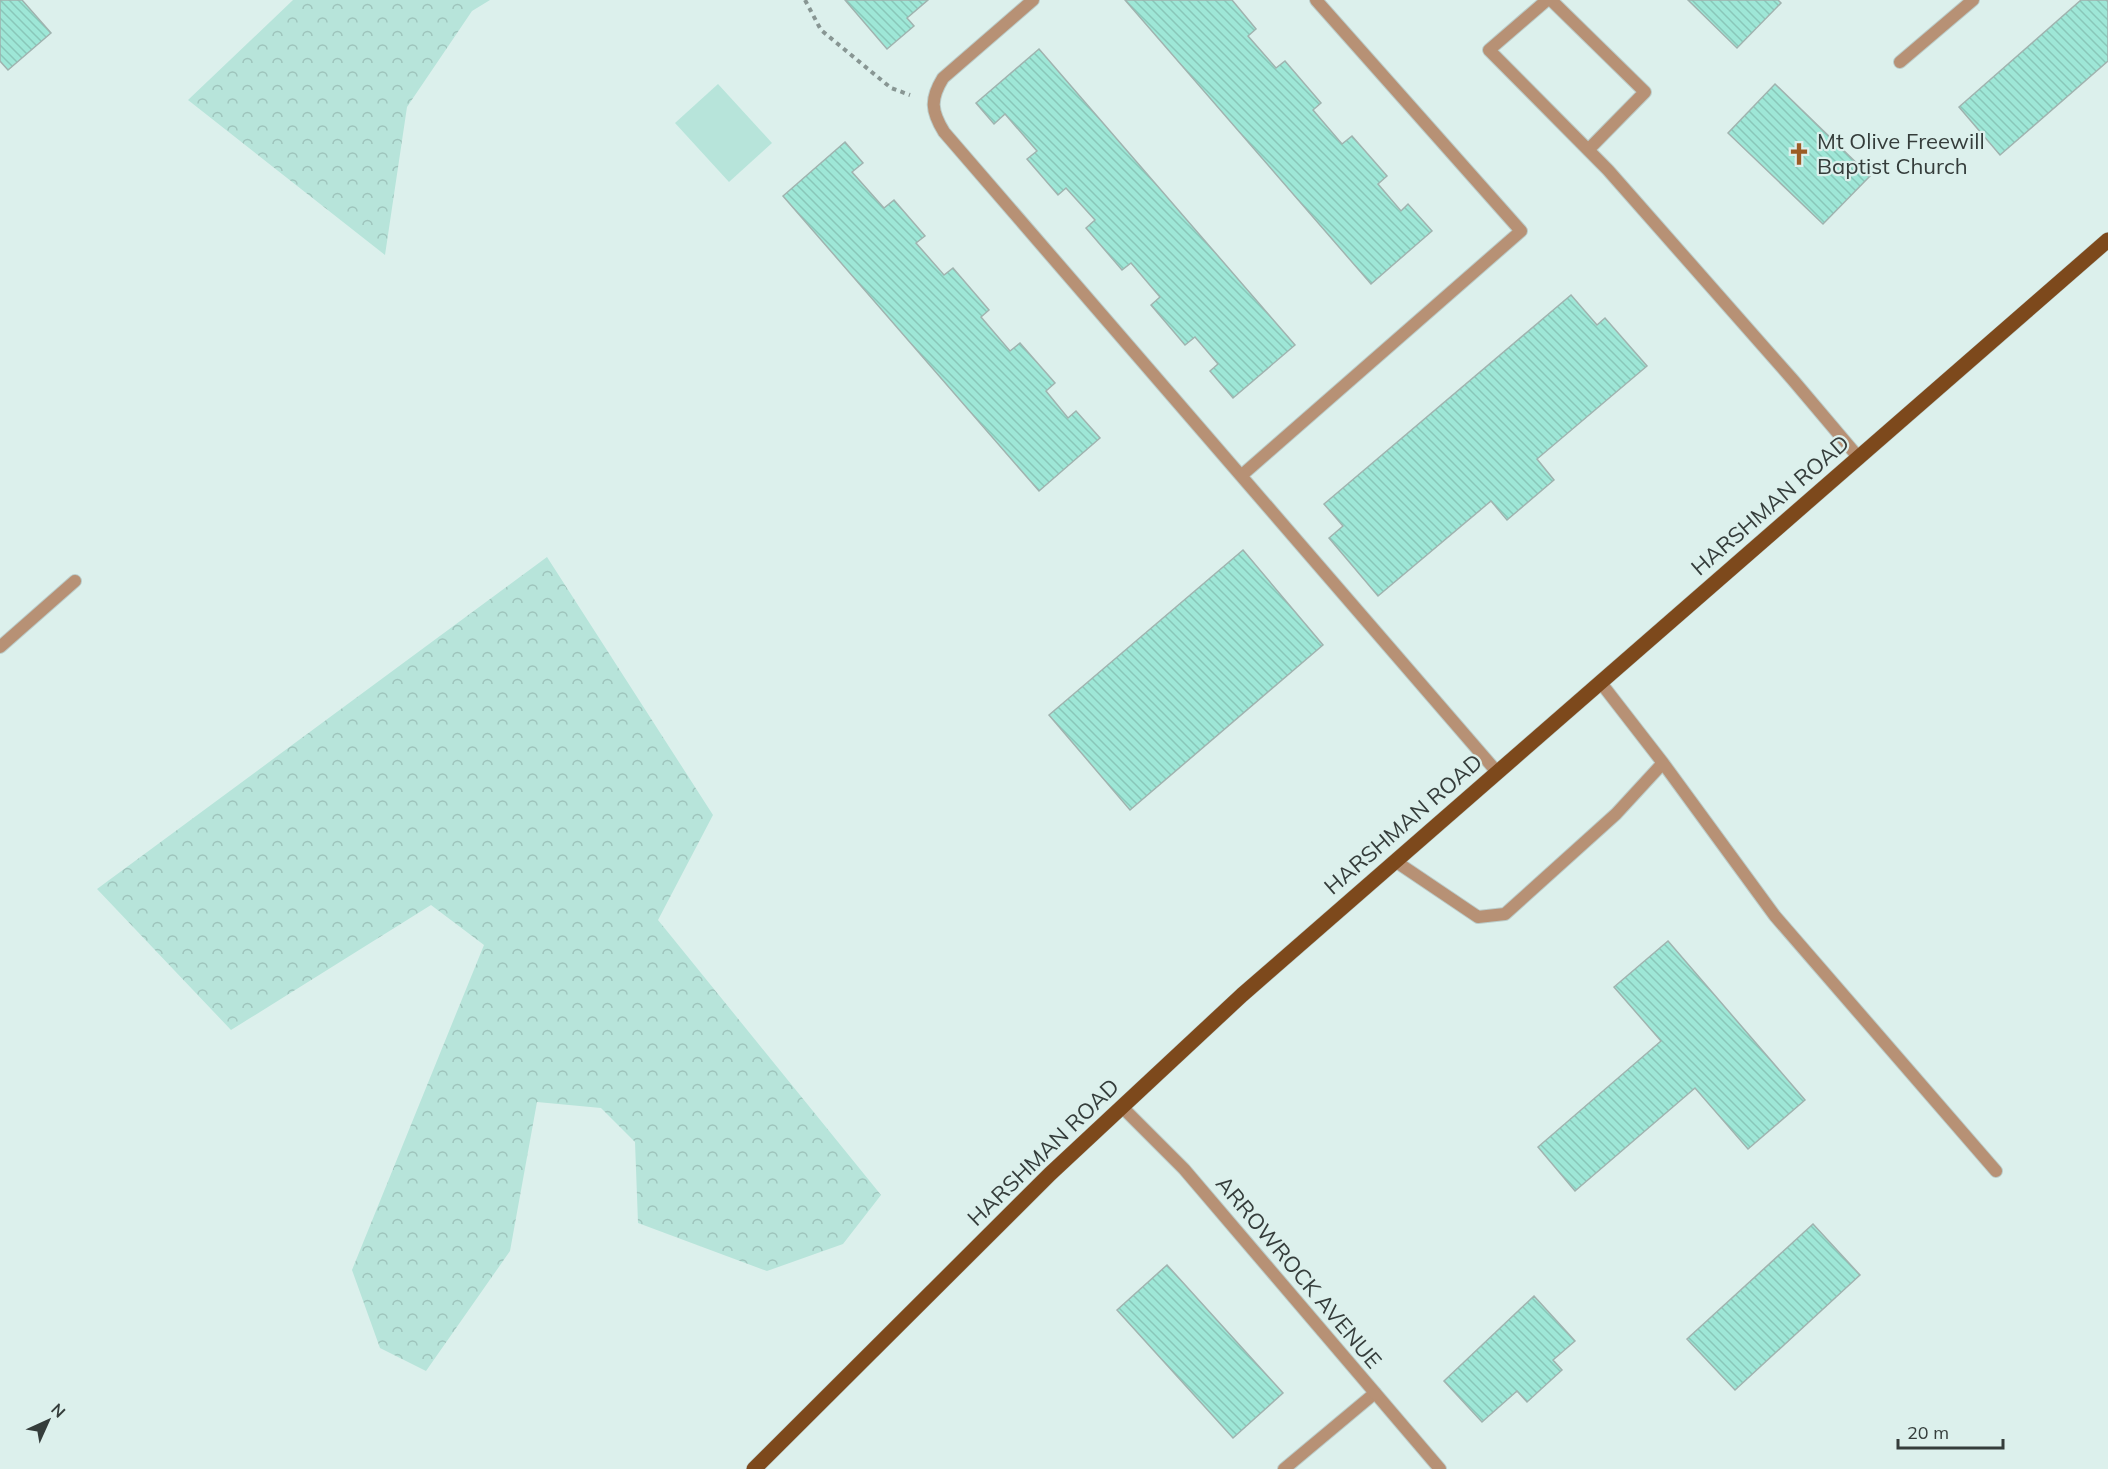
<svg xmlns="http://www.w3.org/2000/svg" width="2108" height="1469" font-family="Mulish,sans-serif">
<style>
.forest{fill:url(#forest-crowns)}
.park{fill:#b7e4da}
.building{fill:url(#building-back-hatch);stroke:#a0b3af;stroke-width:1.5}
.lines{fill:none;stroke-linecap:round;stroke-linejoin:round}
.lane-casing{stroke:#bbccc9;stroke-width:14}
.street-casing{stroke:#bbccc9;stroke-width:14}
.primary-casing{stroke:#bbccc9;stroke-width:16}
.path{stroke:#889693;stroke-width:4;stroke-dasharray:4.5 4.5;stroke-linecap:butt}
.lane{stroke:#b79175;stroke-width:12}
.street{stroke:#b79175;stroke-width:12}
.primary{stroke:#7d491c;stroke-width:15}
.labels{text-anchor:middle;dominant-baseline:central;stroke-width:4.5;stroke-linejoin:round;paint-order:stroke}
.poi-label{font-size:22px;fill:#353d3b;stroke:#dcf0ec;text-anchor:start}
.street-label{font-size:22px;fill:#353d3b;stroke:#dcf0ec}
</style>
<defs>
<pattern id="forest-crowns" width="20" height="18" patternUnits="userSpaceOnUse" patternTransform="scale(1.5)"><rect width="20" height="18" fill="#b7e4da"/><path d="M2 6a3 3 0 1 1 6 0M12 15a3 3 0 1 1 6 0" fill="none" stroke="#9ec4bc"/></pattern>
<pattern id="building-back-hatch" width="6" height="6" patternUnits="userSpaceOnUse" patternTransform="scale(1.5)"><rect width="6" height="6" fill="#9ee7d7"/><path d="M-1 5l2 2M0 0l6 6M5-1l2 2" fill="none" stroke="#89c7b9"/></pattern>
</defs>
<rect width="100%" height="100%" fill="#dcf0ec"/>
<path class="forest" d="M293,0H490L472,11L407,107L385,255L188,100Z
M547,557L713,815L658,920L881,1195L843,1244L767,1271L638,1223L635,1142L601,1108L537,1102L510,1251L426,1371L380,1348L352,1270L484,945L431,905L231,1030L97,889Z"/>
<path class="park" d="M718,84L772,143L729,182L675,123Z"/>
<path class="building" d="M0,0H22L51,33L8,70L0,61Z
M845,0H928L907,18L914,26L887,49Z
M1125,0H1232L1256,29L1248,36L1276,68L1285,61L1321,103L1313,110L1342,144L1352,136L1387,176L1378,184L1401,211L1408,204L1432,231L1371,284Z
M1688,0H1778L1781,3L1737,48Z
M2081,0H2108V61L2000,155L1959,107Z
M1039,49L1295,345L1233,398L1210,371L1218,364L1195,337L1185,345L1151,305L1160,297L1131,263L1122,270L1086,228L1095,220L1066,188L1058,195L1027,159L1037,151L1005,114L994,124L976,103Z
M1775,84L1870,176L1823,224L1728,133Z
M845,142L863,163L852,172L884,208L894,200L925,236L916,243L944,275L953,268L989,310L981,317L1010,351L1020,343L1055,383L1046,391L1068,418L1076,411L1100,438L1039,491L783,196Z
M1571,295L1597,325L1605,318L1647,366L1537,459L1554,480L1507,520L1491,501L1378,596L1329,538L1343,526L1324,504Z
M1243,550L1323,645L1130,810L1049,715Z
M1668,941L1805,1100L1748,1149L1695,1088L1575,1191L1538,1147L1661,1041L1614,987Z
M1813,1224L1860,1275L1735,1390L1687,1339Z
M1167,1265L1283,1393L1233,1438L1117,1310Z
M1534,1296L1575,1341L1553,1360L1562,1370L1527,1402L1517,1391L1482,1422L1444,1381Z"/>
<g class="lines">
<g class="lane-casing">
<path id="lane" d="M1547,0L1489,50L1608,170L1793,380L1859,458
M1551,0L1645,92L1588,150
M1601,683L1663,763L1775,916L1996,1171
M1395,861L1478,917L1505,914L1616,814L1663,763
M1284,1469L1375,1393"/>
</g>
<g class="street-casing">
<path id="street" d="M1033,0L943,78C930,99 931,111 944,132L1497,772
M1900,62L1973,0
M1242,475L1521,231L1316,0
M0,647L75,581
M1122,1107L1184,1169L1440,1469"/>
</g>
<g class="primary-casing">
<path id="primary" d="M754,1469L1050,1174L1242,995L2108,240"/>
</g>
<path class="path" d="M805,0L821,30L891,88L910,95"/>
<use href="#lane" class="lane"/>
<use href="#street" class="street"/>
<use href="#primary" class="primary"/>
</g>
<defs>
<g id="church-bare" transform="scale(1.8)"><path d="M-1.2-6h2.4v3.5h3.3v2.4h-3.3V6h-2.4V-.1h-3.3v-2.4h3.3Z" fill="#9c5c25" stroke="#dcf0ec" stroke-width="2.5" paint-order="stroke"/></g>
</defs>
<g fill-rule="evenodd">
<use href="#church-bare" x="1799" y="154"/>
</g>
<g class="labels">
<g class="poi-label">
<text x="1817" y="141">Mt Olive Freewill<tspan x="1817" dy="25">Baptist Church</tspan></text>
</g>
<g class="street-label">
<text transform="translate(1770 505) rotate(-41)">HARSHMAN ROAD</text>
<text transform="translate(1403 824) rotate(-41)">HARSHMAN ROAD</text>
<text transform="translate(1043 1152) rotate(-44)">HARSHMAN ROAD</text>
<text transform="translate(1299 1272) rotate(50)">ARROWROCK AVENUE</text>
</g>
</g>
<g transform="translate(48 1421) rotate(45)" stroke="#dcf0ec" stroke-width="4.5" paint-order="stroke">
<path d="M0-4.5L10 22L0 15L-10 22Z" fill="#353d3b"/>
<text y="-9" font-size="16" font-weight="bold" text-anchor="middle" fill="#353d3b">N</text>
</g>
<path d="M1898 1439v9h105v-9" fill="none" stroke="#353d3b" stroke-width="3"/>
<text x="1907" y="1439" font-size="18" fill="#353d3b" stroke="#dcf0ec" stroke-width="4.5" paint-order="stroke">20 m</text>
</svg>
